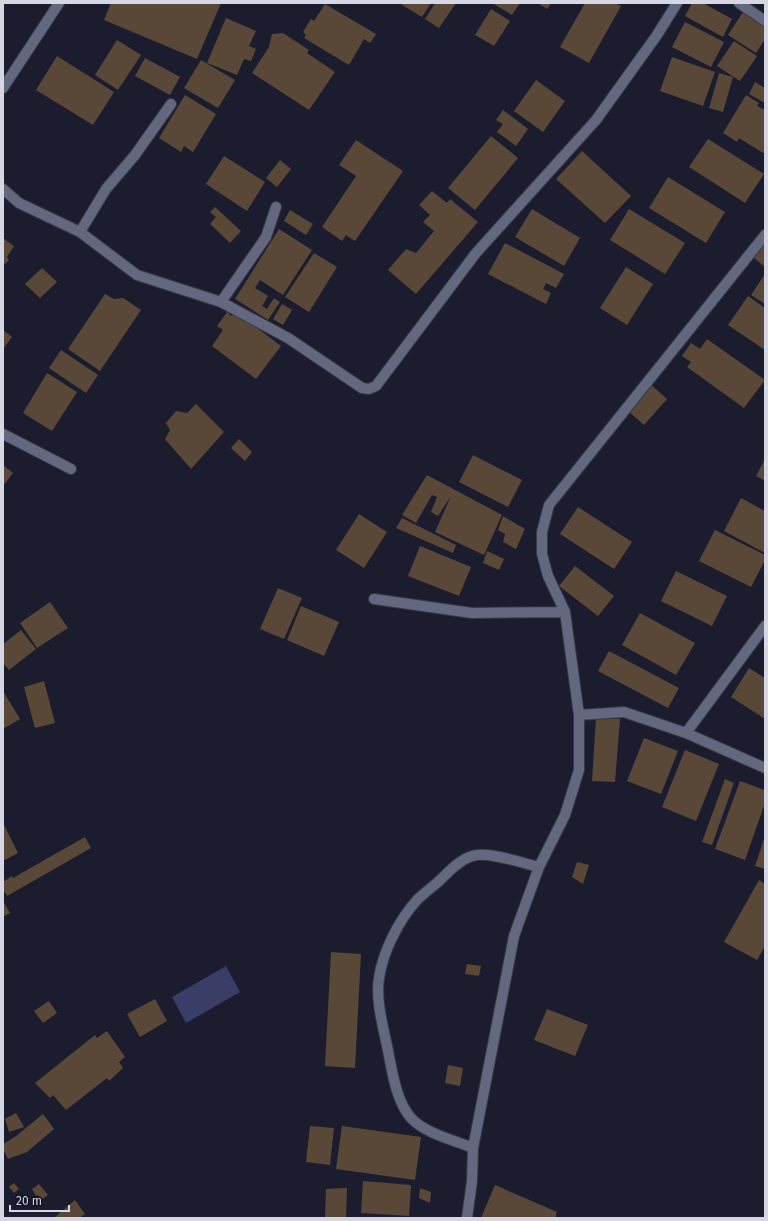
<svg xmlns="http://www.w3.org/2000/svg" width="768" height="1221" font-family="'Fira Sans',sans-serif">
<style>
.green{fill:#3a3e66}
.building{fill:#594837}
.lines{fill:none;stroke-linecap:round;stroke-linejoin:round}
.minor-casing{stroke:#383948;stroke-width:12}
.minor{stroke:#64687e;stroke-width:10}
</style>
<rect width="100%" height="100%" fill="#1b1d2f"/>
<path class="green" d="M226,966L240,992L186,1023L172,997Z"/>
<path class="building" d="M111,3H221L197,59L104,20Z
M399,3H431L422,17Z
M435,3H456L439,28L425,19Z
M492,3H520L512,15Z
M538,3H551L547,9Z
M585,3H615L621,6L589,63L560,47Z
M692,3H703L732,19L723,37L685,16Z
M325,4L376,34L370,43L364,39L349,65L304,38L306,35L303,32L311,19L314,21Z
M491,9L510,21L494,46L475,35Z
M743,12L765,26V39L756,53L728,35Z
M226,18L256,31L249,46L256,49L251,61L244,59L237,75L207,63Z
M685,22L724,42L711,67L672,47Z
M283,33L309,50L307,53L335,72L309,110L252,73L269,47L272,34Z
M117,40L141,55L118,90L95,75Z
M734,41L757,56L740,81L717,66Z
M57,56L114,92L93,125L36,90Z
M672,57L715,72L703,106L660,91Z
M145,58L180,77L170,95L135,76Z
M201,60L235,80L218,108L184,88Z
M719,73L733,77L723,112L709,108Z
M536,80L565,101L543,132L514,111Z
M755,82L765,88V103L749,94Z
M185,95L216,114L193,152L184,146L181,152L159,138Z
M746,95L759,103L757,106L765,110V154L739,138L737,142L723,133Z
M503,110L528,129L516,146L497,132L503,124L496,120Z
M491,136L518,158L475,210L448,188Z
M708,139L764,174L745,203L689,167Z
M356,140L403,171L355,241L346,235L342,241L322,227L356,176L339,165Z
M582,151L631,196L605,223L556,179Z
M224,156L265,182L247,211L206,184Z
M280,160L291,169L277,187L266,178Z
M668,177L725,212L706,243L649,208Z
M432,191L447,203L450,199L478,222L416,294L388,270L406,249L416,253L434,231L423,222L430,215L419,205Z
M215,207L241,231L230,243L210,224L216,217L210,212Z
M532,209L580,238L564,266L515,237Z
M629,209L685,243L665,274L610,240Z
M290,210L313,224L306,235L284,221Z
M279,229L312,250L283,295L260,280L255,288L268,296L262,306L267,309L274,298L280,302L268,320L235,299Z
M3,238L14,246L7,257L9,260L5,264L3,263Z
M765,239V267L752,256Z
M505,243L564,274L556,288L546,283L543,289L551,293L546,304L488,274Z
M314,253L337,267L309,312L285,297Z
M626,267L653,284L627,325L600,308Z
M42,268L57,282L40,298L25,284Z
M765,274V304L751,295Z
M105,294L114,299L123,298L141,310L100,371L68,349Z
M748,296L765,308V350L728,325Z
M282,304L292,310L283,325L273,319Z
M235,311L281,346L256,379L212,346L223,330L217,326L227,312L232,316Z
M3,330L12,337L3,349Z
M707,339L765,380L744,408L687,367L691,362L682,356L691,343L700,349Z
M61,350L98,375L86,393L49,368Z
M47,373L77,392L52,431L23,413Z
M650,384L667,399L644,425L627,410Z
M196,404L224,432L191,469L165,439L170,430L166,423L176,411L187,413Z
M239,439L252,452L245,461L231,448Z
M473,455L522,480L508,507L459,482Z
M765,459V481L756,476Z
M3,465L13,473L3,486Z
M427,475L502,515L484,555L435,532L451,496L438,516L431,512L437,497L432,495L416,523L402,515Z
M741,498L765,511V553L724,531Z
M578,507L632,542L614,569L560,534Z
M359,514L387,532L364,568L336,550Z
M503,516L525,529L516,549L503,542L505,534L498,530Z
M402,518L456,545L453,553L396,528Z
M715,530L765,555V560L751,587L699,561Z
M420,546L471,567L459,596L408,576Z
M487,551L504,559L499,570L483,563Z
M575,566L614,596L598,616L559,586Z
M676,571L727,596L712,626L661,601Z
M278,588L302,598L284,639L260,629Z
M50,602L68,628L37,648L20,623Z
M301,606L339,622L324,656L287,640Z
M640,613L695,643L676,675L622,645Z
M21,630L36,649L9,670L3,663V644Z
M609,651L679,688L668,708L598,671Z
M749,668L765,678V719L731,697Z
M44,681L55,723L35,728L24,687Z
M3,691L20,719L3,729Z
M596,718L620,719L615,782L592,781Z
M644,738L678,751L661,794L627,781Z
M685,750L719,764L696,821L662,807Z
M725,779L734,783L712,845L702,842Z
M740,781L765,790V803L745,860L715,849Z
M3,823L18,853L3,861Z
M765,836V869L755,866Z
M85,837L91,848L7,896L3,890V882L12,876L13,878Z
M577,862L589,865L583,884L572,877Z
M759,880L765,884V946L757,960L724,942Z
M3,901L10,913L3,917Z
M331,952L361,954L355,1068L325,1066Z
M467,964L481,966L479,976L465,974Z
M155,999L167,1021L140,1037L127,1014Z
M49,1001L57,1013L43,1023L34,1011Z
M547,1009L588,1025L575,1056L534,1040Z
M107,1031L125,1057L119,1062L123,1068L109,1081L107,1078L66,1110L53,1095L50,1098L35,1083L95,1035L97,1038Z
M448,1065L463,1068L460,1086L445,1083Z
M16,1113L24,1127L9,1132L5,1119Z
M43,1114L54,1129L27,1152L8,1159L3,1149V1144L16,1136Z
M310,1126L334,1128L330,1165L306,1162Z
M342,1126L421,1137L415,1180L336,1169Z
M363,1181L411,1185L409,1216L361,1213Z
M14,1183L19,1189L14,1193L9,1187Z
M39,1184L48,1195L41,1200L38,1195L36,1196L32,1189Z
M495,1185L557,1212L555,1218H481Z
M347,1188L346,1218H325L326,1189Z
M420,1188L431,1192L430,1203L419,1198Z
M75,1200L85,1214L79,1218H54Z"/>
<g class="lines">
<g class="minor-casing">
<path id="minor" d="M739,3L765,21
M3,88L59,3
M3,189L19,203L80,232L137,275L221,302L288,338L362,388L369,389L376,386L476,253L596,120L657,35L677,3
M80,232L106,189L135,155L171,104
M221,302L266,237L276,207
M3,434L71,469
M374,599L472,613L565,612
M579,715L624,712L686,733L765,768
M686,733L765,626
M473,1148C454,1140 426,1134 411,1118C397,1102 393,1076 389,1056C385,1032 375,1003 379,978C383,951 399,920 417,900C423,894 431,888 438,882C449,872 461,857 477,855C494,853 522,863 539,867
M467,1218L472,1181L473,1148L514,936L539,867L565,815L579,770V715L565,612L548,576L542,554V532L549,505L765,235"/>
</g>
<use href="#minor" class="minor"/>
</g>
<rect width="768" height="1221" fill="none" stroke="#d5d7e4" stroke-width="8"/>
<path d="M10 1205v6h59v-6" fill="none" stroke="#d5d7e4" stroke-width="2"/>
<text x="16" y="1205" font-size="12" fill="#d5d7e4" stroke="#121425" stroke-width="3" paint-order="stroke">20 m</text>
</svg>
